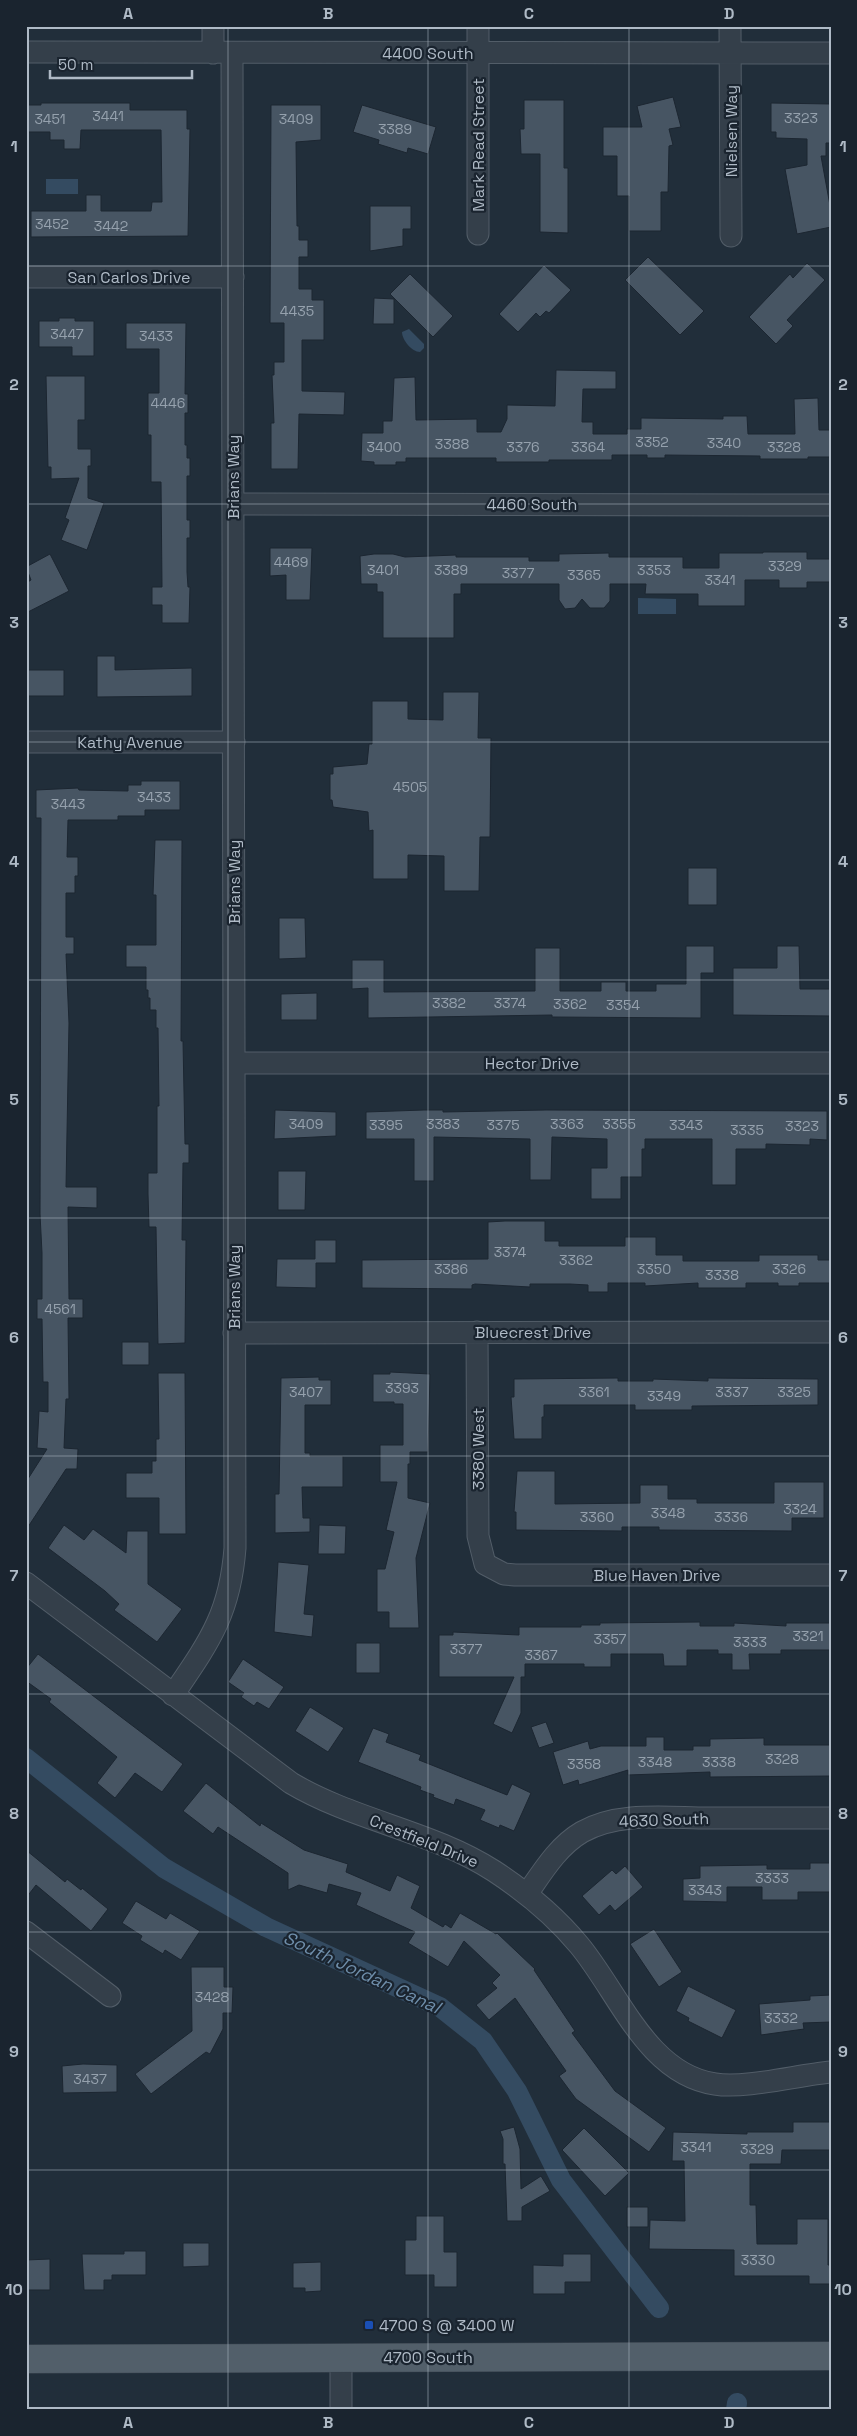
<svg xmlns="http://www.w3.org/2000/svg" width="857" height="2436" font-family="'Space Grotesk',sans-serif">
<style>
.water{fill:#344b61}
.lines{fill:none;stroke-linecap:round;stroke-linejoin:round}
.canal{stroke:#344b61;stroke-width:20}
.building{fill:#475563;stroke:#1c2631}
.minor-casing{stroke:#525d68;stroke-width:23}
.primary-casing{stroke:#414b56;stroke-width:29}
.minor{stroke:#343f4a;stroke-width:21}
.primary{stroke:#525f6a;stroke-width:28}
.grid{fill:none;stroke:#afbac6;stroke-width:1;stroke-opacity:0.55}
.transit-dot{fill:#1a4fb4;stroke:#1a242f;stroke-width:2}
.labels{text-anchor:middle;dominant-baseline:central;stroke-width:4.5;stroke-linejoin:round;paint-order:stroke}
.number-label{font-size:14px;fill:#95a1ad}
.street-label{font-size:16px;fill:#afbac6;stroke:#1a242f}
.poi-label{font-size:16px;fill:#afbac6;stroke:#1a242f;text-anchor:start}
.water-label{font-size:18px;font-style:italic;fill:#6f8eaa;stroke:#1a242f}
.neatline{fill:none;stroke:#afbac6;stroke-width:2}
.grid-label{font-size:16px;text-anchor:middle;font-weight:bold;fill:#afbac6}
</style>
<rect width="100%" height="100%" fill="#212e3a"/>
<path class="water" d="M46,179H78V194H46Z
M409,329L424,344V348L420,352C412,352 402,340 402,332Z
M638,598L676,599V614H638Z"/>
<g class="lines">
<path class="canal" d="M26,1758L164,1868L266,1927L440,2007L483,2041L517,2091L561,2180L659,2308
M736,2410L737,2403"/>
</g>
<path class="building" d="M673,97L681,127L669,129L673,145L669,146L668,192H661V231H629V196H617V156H603V127H642L637,106Z
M524,100H564V168H568V233L540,232V154H521L520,129H524Z
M41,103H130V110H187V129H190L188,236L31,237V211H86V195H101V211H151L152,202H162L161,130H81L80,149H64V140H50V132H26V105H41Z
M771,103L831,104V143H826V156H821L831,211V227L797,234L785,169L807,165V139L776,138V132H771Z
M271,105H321V140L296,142L297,226H299V240H308V257H299V289H312V300H324V340H302V391L345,392L344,415L299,414L298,469H271V423H274L272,375H274V362H284V323H270Z
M362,105L436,127L428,154L408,148L407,153L378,144L379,140L353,132Z
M370,206H411V229H403V246L370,251Z
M648,257L704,311L680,335L625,280Z
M807,263L825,280L787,320L793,326L776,344L749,317L790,274L793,278Z
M544,265L571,290L549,313L546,311L540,317L536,313L518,332L499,314Z
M410,274L453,316L433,337L390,294Z
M374,298L394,299V324H373Z
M59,318H75V321H94V356H72V347H39V321H59Z
M126,323H186L185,394H188V413H185V445H187V458H190V476H187V520H190V538H187V572L188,587H190L189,623H162V605H152V587H162L161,482H151V435H148V393H159V349H126Z
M556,370L616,371V389H583L582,422H593V434H627V429H641V418L723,419V416H747L748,434H795L794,399L818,398L819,430H831V457H808V459H760V456L665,455V458H647V455H612V460H549V462H496V458H406V462H396V465H374V462L361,461L362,433H383V421H392L394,378L415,377L416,420L477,419V432H501L507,419V405L555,406Z
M46,376H85V420H78V449H91V466H88V498L104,503L87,550L61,540L69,520L65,518L79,478L51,479V467H48Z
M270,548H312L310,600H286V575L270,576Z
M763,552H807V559H831V582H807V588H779V580H745V606H698V594H645L646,584H610V601L604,608H590L582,599L575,608L565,609L559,600V584H461V594H454V638H383V592H377V584H361L360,556L374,554H393L405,557L456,555V557H529V561H559V554L609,553V557H683V568H719V553H763Z
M50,554L69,591L26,613V583L31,580L26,567Z
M97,656H115V670L192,668V696L97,697Z
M28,670H64V696H28Z
M443,692H479L478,738H491L490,837H480L479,891H444V856L408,855V879H373V830L369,831L368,812L333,807L332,800H330V774H333V767L367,764L369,744H372V701H408V719L443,720Z
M141,781H180V810H145V816H118V820H68L67,857H78V876H75V893H66V937H74V954H66L69,1023L66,1187H97V1208L68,1207L69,1299H83V1318H68L69,1399H66L64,1448L78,1449L77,1469H66L26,1530V1482L47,1449L37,1448L39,1411L48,1412V1382H43L42,1319H37V1299H42V1253L40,1214L41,818H36V790L78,788L79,790L128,791V785H141Z
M155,840H182L181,1041H183L185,1144H189V1163H183L182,1240H186L185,1343L158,1344L156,1227H149L148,1194V1173H157V1106H159L158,1028H156V1010H150V998H148V990H146V967H126V945H156V895H153Z
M688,868H717V905H688Z
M279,918H305L306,958L279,959Z
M686,946H714V973H701V1018L552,1017V1015L368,1018V988L352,989V960H384V992L535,991V948H560V991H601V982H626V991H656V984H686Z
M777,946H799L800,989H831V1016L733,1015V968H777Z
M317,993V1020H281V994Z
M275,1110L336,1112V1136L274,1139Z
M424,1110H443V1112L546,1110L827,1111V1140L810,1139V1145L766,1144V1149H736V1185H712V1139H645V1149H642V1177H621V1199H591V1168H607V1139L552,1137L551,1180H530V1139L434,1137V1181H414V1139H366V1112Z
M278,1171H306L305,1210H278Z
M505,1221H545V1241H559V1246H625V1237H656V1255H683V1261H759V1255H818V1260H831V1283H799V1286H778V1283H746V1288H698V1283L645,1286V1283H608V1292H588V1285L570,1284H530V1287L475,1284L472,1285V1289L362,1288V1260L488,1259V1222Z
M315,1240H336V1263H316V1288L276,1287L277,1259H315Z
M122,1342H149V1365H122Z
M390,1372L430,1374L428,1452H410V1464H408V1498L430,1503L416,1558L419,1628H389V1612H377V1569H385L394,1532L386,1530L397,1482H380V1445H403V1404H394V1402H373V1374H390Z
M158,1373H185L186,1534H159V1498H126V1473H152V1461H156V1439H159Z
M319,1377V1380H331V1405H305V1453H310V1456H343V1487H302L303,1518H310V1532L275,1533V1494H279L281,1378Z
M618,1378V1381H653V1379L708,1381V1378L818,1379V1405L692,1406V1410H635V1405H544V1417H542V1439H514L511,1397H514V1379Z
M517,1471H555V1504L640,1503V1485H668V1499H697V1503H774V1482H824V1518H792V1531L659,1530V1527H622V1531L516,1530V1512H514Z
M64,1525L84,1540L93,1529L126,1553L127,1531H148V1584L182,1609L157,1642L114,1610L119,1604L105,1591L48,1548Z
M319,1525L346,1526L345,1554H318Z
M278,1562L309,1565L304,1614L314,1615L312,1637L274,1632Z
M700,1622V1626H734V1623L786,1626V1623H831V1650H781V1654H749L750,1670H732V1654H718V1650H687V1666H664L663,1654H611V1667H584V1664H525V1677H521V1713L512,1733L493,1724L514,1677H439V1635H453V1632L519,1635V1627H581V1625H600V1623Z
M356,1643H380V1673H356Z
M38,1654L183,1764L162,1792L135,1773L115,1798L97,1783L117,1757L49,1702L51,1699L26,1681V1669Z
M243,1659L284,1687L269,1709L257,1702L254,1706L241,1697L244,1693L228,1682Z
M310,1707L344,1728L328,1752L295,1731Z
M546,1722L554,1743L539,1748L531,1727Z
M373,1728L389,1734L386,1742L421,1755L419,1760L507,1795L512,1784L531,1793L514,1831L500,1825L499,1828L480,1820L485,1810L456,1799L454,1805L433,1797L434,1795L420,1790L421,1787L358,1762Z
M646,1737H664V1750H693V1746H710V1739L764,1738V1745H831V1776L710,1777V1772L628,1775V1770L579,1785L578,1780L563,1785L553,1752L588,1741L590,1749L601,1746H646Z
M206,1783L260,1826L261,1823L304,1850L348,1864L346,1872L390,1891L397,1875L420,1886L411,1908L443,1927L445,1924L451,1928L460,1913L496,1934L497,1933L535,1969L534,1970L575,2031L572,2033L615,2091L666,2128L649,2152L576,2099L559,2076L566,2071L515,1998L489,2020L476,2005L497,1988L492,1983L500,1975L464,1941L448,1967L408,1943L415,1932L356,1905L361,1893L329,1884L327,1893L299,1885L288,1890V1873L218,1827L213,1834L183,1811Z
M26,1850L65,1882L67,1879L81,1890L82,1888L108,1909L91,1931L36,1885L26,1898Z
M810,1863H831V1892H798V1900H762V1887H727V1902L683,1901V1879L700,1878V1866L767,1865V1869H810Z
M625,1866L643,1887L615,1911L610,1905L599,1915L582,1896L612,1870L616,1874Z
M136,1901L166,1919L170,1913L200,1931L181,1960L165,1950L163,1954L140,1940L142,1936L122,1923Z
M654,1929L682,1972L659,1987L630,1944Z
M191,1967H224V1987H233L232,2013H223V2029L210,2054L206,2052L151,2094L135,2074L192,2031Z
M688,1986L736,2010L722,2038L688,2021L689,2018L676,2011Z
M831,1995V2022L803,2023L804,2029L761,2035L759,2004L810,2000V1996Z
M83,2064L117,2065V2092L63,2093L62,2066Z
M793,2122H831V2150H782L781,2164H750V2205H756L757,2244H797V2219H828V2265H831V2284H809V2276H734V2250L649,2249L650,2220L685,2221L684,2161H672L673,2132L747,2134V2132H793Z
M514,2127L520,2149L521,2189L541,2176L550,2191L522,2207V2221H507L505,2164H503V2139L500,2131Z
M584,2128L629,2173L605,2196L562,2150Z
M627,2207H648V2227H627Z
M416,2216H444V2252H457V2287H434V2275H405V2240H416Z
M183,2243H209V2266L183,2267Z
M124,2251H146V2275H112V2280H104V2290H84L82,2254H124Z
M563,2254H591V2282H565V2294H533V2265L563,2266Z
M50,2259V2290H26V2260Z
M321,2262V2291L305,2292V2288H293V2263Z"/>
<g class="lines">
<g class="minor-casing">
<path id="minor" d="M213,26V53
M478,26V234
M730,26L731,236
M26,52L831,53
M26,277H233
M233,504L831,505
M26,742H234
M234,1063H831
M477,1332L478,1536L485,1564L504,1574L515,1575H831
M234,1333L831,1332
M26,1583L291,1783C355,1821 432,1831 494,1871C526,1892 555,1916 579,1945C619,1993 647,2074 715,2084C745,2089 798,2075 831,2072
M173,1695C209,1642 230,1614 235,1548L232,53
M527,1894C543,1871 558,1846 582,1832C619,1811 668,1818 709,1818C750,1818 790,1818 831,1818
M26,1932L110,1996
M341,2410V2357"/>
</g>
<g class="primary-casing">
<path id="primary" d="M26,2359L831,2356"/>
</g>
<use href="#minor" class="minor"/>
<use href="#primary" class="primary"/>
</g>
<path class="grid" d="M228,26V2410M428,26V2410M629,26V2410M26,266H831M26,504H831M26,742H831M26,980H831M26,1218H831M26,1456H831M26,1694H831M26,1932H831M26,2170H831"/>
<rect class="transit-dot" x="364" y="2320" width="10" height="10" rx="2.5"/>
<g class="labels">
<g class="number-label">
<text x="108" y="116">3441</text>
<text x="801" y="118">3323</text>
<text x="50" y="119">3451</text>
<text x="296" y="119">3409</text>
<text x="395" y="129">3389</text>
<text x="52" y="224">3452</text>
<text x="111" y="226">3442</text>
<text x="297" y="311">4435</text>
<text x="67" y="334">3447</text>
<text x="156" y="336">3433</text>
<text x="168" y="403">4446</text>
<text x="652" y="442">3352</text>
<text x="724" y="443">3340</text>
<text x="452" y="444">3388</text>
<text x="384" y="447">3400</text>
<text x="523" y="447">3376</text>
<text x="588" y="447">3364</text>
<text x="784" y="447">3328</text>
<text x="291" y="562">4469</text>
<text x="785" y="566">3329</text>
<text x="383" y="570">3401</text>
<text x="451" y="570">3389</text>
<text x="654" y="570">3353</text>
<text x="518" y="573">3377</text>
<text x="584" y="575">3365</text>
<text x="720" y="580">3341</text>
<text x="410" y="787">4505</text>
<text x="154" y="797">3433</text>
<text x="68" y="804">3443</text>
<text x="449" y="1003">3382</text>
<text x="510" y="1003">3374</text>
<text x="570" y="1004">3362</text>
<text x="623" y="1005">3354</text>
<text x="306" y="1124">3409</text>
<text x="443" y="1124">3383</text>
<text x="567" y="1124">3363</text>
<text x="619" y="1124">3355</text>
<text x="386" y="1125">3395</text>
<text x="503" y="1125">3375</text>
<text x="686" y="1125">3343</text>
<text x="802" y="1126">3323</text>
<text x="747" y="1130">3335</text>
<text x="510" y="1252">3374</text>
<text x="576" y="1260">3362</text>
<text x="451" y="1269">3386</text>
<text x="654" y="1269">3350</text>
<text x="789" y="1269">3326</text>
<text x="722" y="1275">3338</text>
<text x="60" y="1309">4561</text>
<text x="402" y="1388">3393</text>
<text x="306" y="1392">3407</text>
<text x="594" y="1392">3361</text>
<text x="732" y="1392">3337</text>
<text x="794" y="1392">3325</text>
<text x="664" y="1396">3349</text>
<text x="800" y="1509">3324</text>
<text x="668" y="1513">3348</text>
<text x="597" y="1517">3360</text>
<text x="731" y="1517">3336</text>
<text x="808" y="1636">3321</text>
<text x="610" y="1639">3357</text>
<text x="750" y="1642">3333</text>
<text x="466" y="1649">3377</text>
<text x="541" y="1655">3367</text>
<text x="782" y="1759">3328</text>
<text x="655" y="1762">3348</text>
<text x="719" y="1762">3338</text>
<text x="584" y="1764">3358</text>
<text x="772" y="1878">3333</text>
<text x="705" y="1890">3343</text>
<text x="212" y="1997">3428</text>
<text x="781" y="2018">3332</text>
<text x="90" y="2079">3437</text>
<text x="696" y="2147">3341</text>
<text x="757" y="2149">3329</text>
<text x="758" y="2260">3330</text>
</g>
<g class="street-label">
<text x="428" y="53">4400 South</text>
<text transform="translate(731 131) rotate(-90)">Nielsen Way</text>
<text transform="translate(478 145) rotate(-90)">Mark Read Street</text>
<text x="129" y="277">San Carlos Drive</text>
<text transform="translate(233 477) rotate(-90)">Brians Way</text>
<text x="532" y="504">4460 South</text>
<text x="130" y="742">Kathy Avenue</text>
<text transform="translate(234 882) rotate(-90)">Brians Way</text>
<text x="532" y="1063">Hector Drive</text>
<text transform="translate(234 1287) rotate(-90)">Brians Way</text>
<text x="533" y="1332">Bluecrest Drive</text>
<text transform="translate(478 1449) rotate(-90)">3380 West</text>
<text x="657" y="1575">Blue Haven Drive</text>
<text transform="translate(664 1820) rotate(-2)">4630 South</text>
<text transform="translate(424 1841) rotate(22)">Crestfield Drive</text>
<text x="428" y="2357">4700 South</text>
</g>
<g class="poi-label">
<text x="379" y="2325">4700 S @ 3400 W</text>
</g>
<g class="water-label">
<text transform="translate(362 1972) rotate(25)">South Jordan Canal</text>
</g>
</g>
<rect width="857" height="2436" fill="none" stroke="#1a242f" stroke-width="55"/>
<path d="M50 70v8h142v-8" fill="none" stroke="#afbac6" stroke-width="2.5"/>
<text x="58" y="70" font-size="15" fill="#afbac6" stroke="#1a242f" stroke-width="4" paint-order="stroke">50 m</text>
<rect x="28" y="28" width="802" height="2380" class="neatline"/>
<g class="grid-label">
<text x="128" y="19">A</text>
<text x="328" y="19">B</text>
<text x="529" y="19">C</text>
<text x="729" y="19">D</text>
<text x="14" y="152">1</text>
<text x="843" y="152">1</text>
<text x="14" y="390">2</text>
<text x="843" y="390">2</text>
<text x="14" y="628">3</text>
<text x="843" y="628">3</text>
<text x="14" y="867">4</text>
<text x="843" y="867">4</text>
<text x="14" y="1105">5</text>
<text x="843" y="1105">5</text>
<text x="14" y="1343">6</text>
<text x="843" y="1343">6</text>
<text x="14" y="1581">7</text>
<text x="843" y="1581">7</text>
<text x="14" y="1819">8</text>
<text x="843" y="1819">8</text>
<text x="14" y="2057">9</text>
<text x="843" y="2057">9</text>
<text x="14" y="2295">10</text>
<text x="843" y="2295">10</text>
<text x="128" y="2428">A</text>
<text x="328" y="2428">B</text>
<text x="529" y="2428">C</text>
<text x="729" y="2428">D</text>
</g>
</svg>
